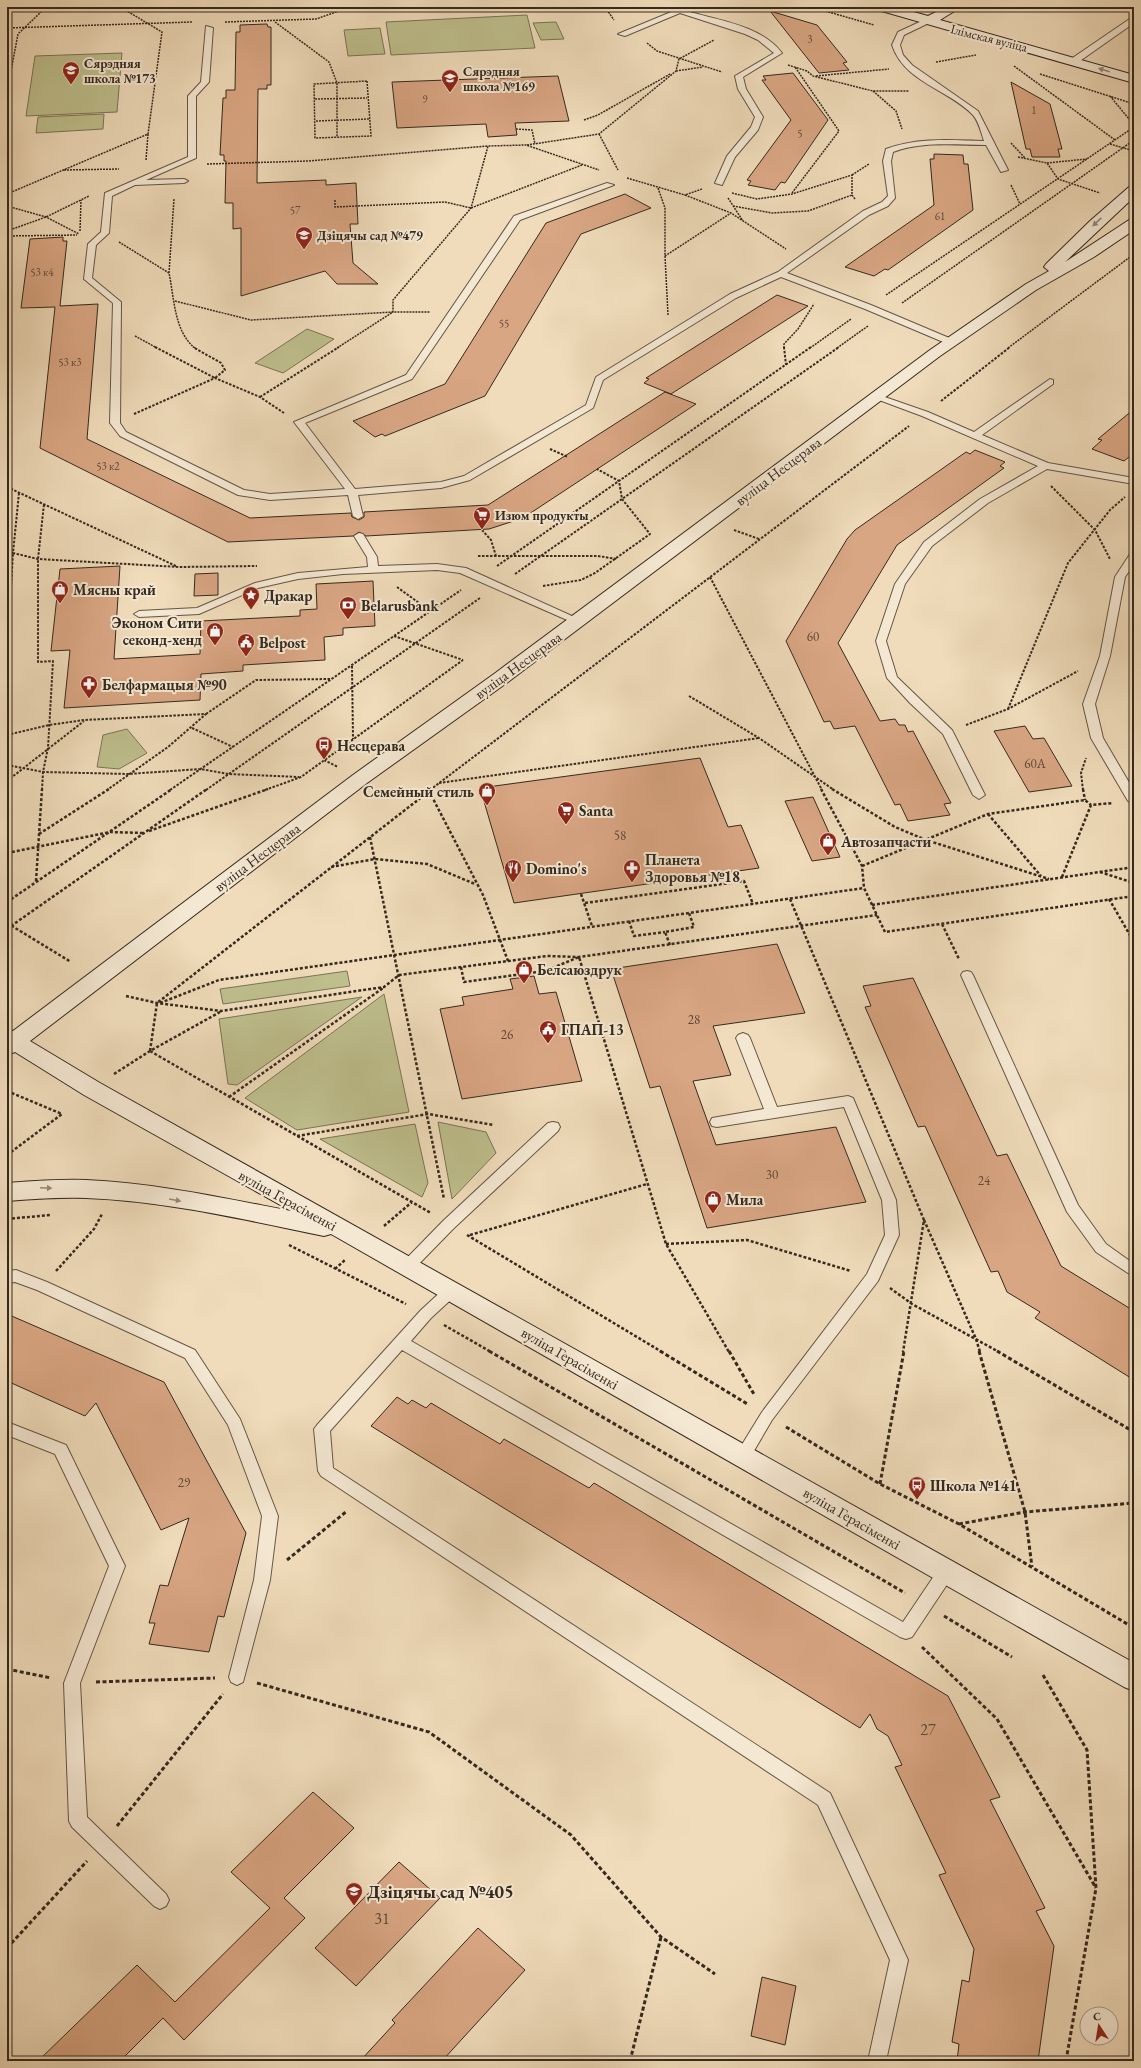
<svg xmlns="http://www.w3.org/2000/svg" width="1141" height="2068" font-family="'EB Garamond',serif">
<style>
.green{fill:#bebf8d;stroke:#7a7456}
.building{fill:#d9a683;stroke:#35291e}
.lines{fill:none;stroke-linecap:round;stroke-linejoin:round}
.lane-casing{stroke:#645645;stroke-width:2}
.secondary-casing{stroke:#35291e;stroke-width:2}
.path-far3{stroke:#35291e;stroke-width:1.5;stroke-dasharray:2 1;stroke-linecap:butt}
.path-far2{stroke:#35291e;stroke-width:2;stroke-dasharray:2.5 1.5;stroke-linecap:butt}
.path-far1{stroke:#35291e;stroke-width:2.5;stroke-dasharray:3 2;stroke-linecap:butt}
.path{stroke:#35291e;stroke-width:3;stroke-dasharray:4 2.5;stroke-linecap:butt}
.lane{fill:#f5e8d3;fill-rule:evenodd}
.secondary{fill:#f5e8d3;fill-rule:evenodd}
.oneway{fill:#958878}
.labels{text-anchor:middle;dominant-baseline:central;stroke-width:4;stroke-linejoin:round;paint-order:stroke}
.far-number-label{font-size:11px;fill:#5e4837}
.far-street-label{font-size:13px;fill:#35291e;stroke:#f5e8d3}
.far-poi-label{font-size:13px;font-weight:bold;fill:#35291e;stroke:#f5e8d3;text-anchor:start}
.number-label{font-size:13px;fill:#5e4837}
.street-label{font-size:15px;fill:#35291e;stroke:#f5e8d3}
.poi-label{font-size:15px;font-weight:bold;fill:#35291e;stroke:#f5e8d3;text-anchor:start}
.near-number-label{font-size:16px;fill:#5e4837}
.near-poi-label{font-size:18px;font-weight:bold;fill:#35291e;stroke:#f5e8d3;text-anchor:start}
</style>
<rect width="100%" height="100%" fill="#f0dcbb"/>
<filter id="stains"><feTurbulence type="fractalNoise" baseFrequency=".005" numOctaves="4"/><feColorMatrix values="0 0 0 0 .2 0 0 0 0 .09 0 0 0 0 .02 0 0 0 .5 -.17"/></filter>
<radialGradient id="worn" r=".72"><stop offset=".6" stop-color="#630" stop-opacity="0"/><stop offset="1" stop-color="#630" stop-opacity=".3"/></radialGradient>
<path class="green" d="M527,15L535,48L391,55L386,22Z
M556,22L564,39L541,40L533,23Z
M380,28L385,54L348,56L344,30Z
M122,53L117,112L26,116L35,56Z
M104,114L103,129L36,133L38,117Z
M307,329L334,339L283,373L255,363Z
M127,729L147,753L119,769L97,767L103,735Z
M347,971L350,986L223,1004L220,989Z
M384,994L409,1112L297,1130L245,1098Z
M362,997L237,1085L228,1084L219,1019Z
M438,1122L486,1132L496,1153L452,1199Z
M415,1124L428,1183L422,1197L320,1139Z"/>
<path class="building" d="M770,11L817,25L847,62L843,63L849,70L819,73Z
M267,24L268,27H271V85H267V89H258L257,183L326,180V185L356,183L358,224H350L353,263L378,284H337L325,271L241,296V228L233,229V203H225L226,161H224V155H220L223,98H226V90H235L236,32H240V25Z
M793,73L828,120L785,183L781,182L775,190L748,185L751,181L747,180L791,120L762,80H766L763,76Z
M558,76L569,121L515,123L517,135L488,137L486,124L397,128L392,82Z
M1011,82L1050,104L1062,149H1058L1060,157H1032L1030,149H1026Z
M934,154L963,155L964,164H968L973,210L888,270L885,269L874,276L845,267L934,205L930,159H934Z
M625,194L651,208L581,234L485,396L385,436L382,434L375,437L353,421L445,384L546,223Z
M63,237V241H67L60,306L98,304L87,439L250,518L351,513L352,517L359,520L364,517V512L488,505L665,392L696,404L523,518L489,529L366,536L359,532L353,536L228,542L40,448L55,307L21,308L30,239Z
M777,295L808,306L671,394L644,383L649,379L646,378Z
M1134,409V453L1124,461L1092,449L1102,440L1098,439Z
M975,450L1005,462L1000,466L1004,468L897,545L838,643L880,721L895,719L899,725H905L908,732L913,731L951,803L944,804L950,815L908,821L900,804L895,805L855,726L834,729L830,721L824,722L786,641L847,539L855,530L966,452L970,454Z
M120,566L114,659L200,654L201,621L300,616V610L317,609L316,584L373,581L375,626L343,628V635L324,637L325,660L243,665V671L201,674L200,700L64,708L70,650L51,651L60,569Z
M218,573V595L194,596L195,574Z
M1025,726L1033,739L1044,738L1072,786L1029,792L994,731Z
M700,758L728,827L741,825L759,868L514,903L480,788Z
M813,797L840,857L812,861L785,801Z
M777,944L805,1013L713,1026L731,1075L693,1081L716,1145L836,1127L866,1202L707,1228L660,1086L650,1088L611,969Z
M534,976L539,994L556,992L582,1081L462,1099L440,1009L464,1005L462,997L513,989L510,979Z
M913,978L997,1156L1007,1154L1061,1266L1134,1311V1380L1035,1318L1040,1312L1007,1292L998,1271L991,1272L925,1126L918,1127L865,1007L871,1006L863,986Z
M7,1314L164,1382L246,1533L224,1617L218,1616L209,1652L149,1644L155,1623H149L160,1585L168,1586L189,1518L161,1530L96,1403L85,1416L7,1381Z
M397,1397L408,1404L412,1400L426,1408L431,1403L500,1444L504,1439L589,1488L594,1483L948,1696L1000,1797L990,1800L1045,1908L1036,1911L1054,1946L1038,2061H957L959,2044L952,2042L962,1980L969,1982L974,1949L939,1875L946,1873L895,1767L902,1765L888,1736L877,1729L870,1714L860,1728L371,1426Z
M313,1792L354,1828L284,1898L305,1918L184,2040L163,2018L120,2061H38L137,1965L175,2002L270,1908L231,1872Z
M399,1862L440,1898L356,1986L315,1948Z
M478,1928L525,1970L442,2061H360L395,2023L392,2020Z
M762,1977L796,1986L785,2045L751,2036Z"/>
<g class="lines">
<g class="lane-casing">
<path id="lane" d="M674,7H682L683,10C715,20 760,24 782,53L743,77L746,89L763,117L758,130L735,157L722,185L715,183L727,156L751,127L755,117L738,89L735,76L774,53L758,40L745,34L680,13L625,36L618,34L676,10Z
M1131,18H1134V23L1077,63H1071V59Z
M926,19L933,21L904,35L900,45L903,55L912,65L978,111L1008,170L1001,172L986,145C955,145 922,141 893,152L891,161L895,198L888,206L869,215L787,273L871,305L954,340V344H948L865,309L781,277L736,298L603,380L593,408L470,480L441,488L358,495L363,516L358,519L353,516L348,495L270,500L238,495L120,436L110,423L113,303L84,279L88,244L101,232L105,193L188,157V96L201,82L206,26L213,28L209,82L196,96V158L146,180L184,179L188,181L184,183L135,185L112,196L109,233L96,245L92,278L121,302L120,423L126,432L244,490L270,494L345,489L294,422L406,375L514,216L607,183L614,185L520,220L412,379L305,423L355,489L441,482L464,476L586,405L596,377L730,294L778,272L863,211L882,202L888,196L883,161L886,149C918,137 951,140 984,141C981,132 979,122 973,115C948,89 904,82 892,45L898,32Z
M1050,379L1053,380V384L982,435L1048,463L1134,478V484L1047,469L988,503L932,546L905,584L886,641L897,677L952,730L985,795L979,799L973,795L943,734L910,703L887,678L876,641L895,584L924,542L980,499L1038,466L922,416L871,397L876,394L879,395L928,412L974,432Z
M359,533L363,534L377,557L378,566L437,564L466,568L583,621L582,623H574L460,573L437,570L343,574L298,579L258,588L199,614L139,617L134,614L139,611L197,608L255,583L298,573L368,567L367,557L354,536Z
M1134,553V564L1125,577L1110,656L1095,704L1103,738L1134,791V805L1128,801L1091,738L1083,704L1100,656L1115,577L1130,554Z
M967,971L971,972L973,975L1078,1205L1106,1244L1134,1264V1277L1096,1252L1067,1212L961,975L963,972Z
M743,1033L748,1035L750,1038L777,1107L848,1096L853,1098L896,1200L899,1235L878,1281L772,1420L748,1461L743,1462L738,1461L735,1456L762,1412L867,1274L885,1235L882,1200L844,1107L717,1127L712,1126L710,1122L712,1118L764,1109L736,1038L738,1035Z
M553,1122L558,1123L560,1127L558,1131L453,1229L413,1270L408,1272L403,1270L401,1266L403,1262L443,1221L548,1123Z
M16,1270L47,1282L195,1350L240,1419L278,1516L270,1580L243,1682L237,1685L231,1682L229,1677L254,1580L262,1516L228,1425L185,1358L37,1290L15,1282L7,1283V1271Z
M451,1285L456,1287L458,1291L456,1295L431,1318L411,1341L903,1622L940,1567L946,1565L952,1567L954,1572L952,1577L912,1637L906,1639L900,1637L402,1350L330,1431L333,1468L830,1793L908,1960L886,2061H868L890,1960L818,1805L321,1476L318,1471L314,1429L317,1425L421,1310L446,1287Z
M7,1422L66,1445L125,1566L80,1683L87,1817L166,1894L169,1900L166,1906L160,1909L154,1906L72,1827L69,1821L64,1683L109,1566L55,1454L7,1435Z"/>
</g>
<g class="secondary-casing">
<path id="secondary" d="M876,7H895L928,16L946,7H961L940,20L1134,75V83L878,10Z
M1134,186V197L1065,262L1129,220L1134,219V230L1094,257L1036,290L940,356L508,682L367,783L30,1041L100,1083L1134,1663V1691L1124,1687L331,1234L324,1236C246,1220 166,1201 86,1198C60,1197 33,1199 7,1201V1183C33,1181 60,1179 86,1180C155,1183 223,1198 291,1211L84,1095L15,1052L7,1055V1029L13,1031L353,775L494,674L930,350L1026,284L1049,271L1044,267L1046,264L1090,221L1129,187Z"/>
</g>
<path class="path-far3" d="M40,7L42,11L127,9
M605,7L614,20
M811,7L874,25
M225,22L316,19L350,7
M275,22L329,62L337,83V137
M7,28L192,22
M647,43L657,51L722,72
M936,62L976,55
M788,65L807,71L813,76L873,91H909
M1014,66L1115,140
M676,71L703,67
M1040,74L1134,104
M816,76L889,69
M367,81L371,136L315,138L314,84Z
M873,91L896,111L902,129
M7,92L18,34L42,11
M1110,96L1134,125
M315,99L367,98
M584,120L598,115L670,74
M316,121L369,119
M516,129L532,130L535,144
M599,134L618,170
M1011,143L1025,158
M1110,144L1134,151
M527,145L599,134L676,71L679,59L714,40
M1018,157L1047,163L1058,179L1100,193
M146,160L148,134
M1047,163L1087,159
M207,164L309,161L488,146
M64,170L119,169
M852,175L869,164
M627,178L685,195
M1011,185L1020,204
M658,188L665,208V256L731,213
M702,189L685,195L731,213L786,249
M732,193L757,199L792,194L852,175V195L855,199
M792,193L839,131L795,67
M7,194L148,134L162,32L127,11V7
M728,198L743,221
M335,200V207L445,202L471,208L582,165
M7,206L46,217L79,234
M733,206L772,213L808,211L852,195
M7,231L46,217L89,196
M80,231L81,200
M7,236L77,235
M119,242L169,273C174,296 174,332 195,348
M665,256L668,315
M169,273L174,199
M886,295L1134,127
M175,301L251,320L393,312H430
M902,303L1134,140
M135,336L157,348
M337,348L393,312V300L471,208L488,146L526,145L599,170
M784,348V344L798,329L814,304
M810,348L851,319
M837,348L868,326
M1008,348L1134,254"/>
<path class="path-far2" d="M155,347L215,378L225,370L221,363L193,347
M784,347L786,365
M260,397L339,347
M941,401L1010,347
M134,414L215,378L260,397L284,413
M550,449L568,457
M1051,486L1095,530L1110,559
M7,487L176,566
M19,493L13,553L38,559L179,567L257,566
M482,530L491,540L496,556
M734,530L759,539
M7,550L13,553L7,654
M478,556H598L617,559
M497,566L811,347
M515,574L839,347
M710,577L822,790
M543,586L581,580L595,573L650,534L622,499L619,481L597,469
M397,587L430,611
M394,636L463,660
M352,666L353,739
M689,696L759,738L834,790
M1008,709L1068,563L1110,510L1125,497
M206,714L256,680L331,679
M966,725L1008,709L1078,671
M192,728L233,747
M7,735L49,725L84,720L206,714L168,747L107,790
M324,760L338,767
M7,765L43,772L128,774L201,769L228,774L299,777
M7,781L84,721
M439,783L759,738
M42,790L43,772L48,748L53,661L38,662V559L44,504
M170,790L461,590
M206,790L480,598
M265,790L301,777L463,660
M430,790L909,426
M1083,790L1081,773L1086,758"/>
<path class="path-far1" d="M821,789L862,866L864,888L885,932L1134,896
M832,789L895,827L926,840L1049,879
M1083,789L1085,800
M429,791L483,895L508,961
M988,814L1041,876
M149,831L268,789
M39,834L109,789
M370,837L444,1199
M7,853L110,832L144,833
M862,866L988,814L1085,800L1091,805
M331,867L375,859L427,864L475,884
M1100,872L1134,883
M1062,877L1091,805L1113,803
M36,881L42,789
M581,894L592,926
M790,899L924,1220L903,1352
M1109,899L1134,942
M7,902L172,789
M585,903L744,881L753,904
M872,905L1134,867
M629,921L634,936L665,932
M7,923L71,962
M942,924L959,959
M11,926L207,789
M670,945L665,932L694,927L689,913
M461,967L464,982L545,971L579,957L666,1244L729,1352
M126,996L157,1003L221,1011L384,987L399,975L547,956L579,957L877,915
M160,1003L219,980L864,888
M150,1051L157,1003L432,789
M150,1051L431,1213
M114,1074L150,1051L220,1012
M7,1091L62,1114
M229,1097L383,988
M297,1136L428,1114L494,1125
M7,1155L62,1114
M7,1219L50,1215
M924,1220L976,1339L980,1352
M384,1226L412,1202
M467,1235L662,1352
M470,1235L647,1184
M666,1244L747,1240L851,1271
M289,1245L406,1304
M335,1269L345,1260
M56,1271L94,1229L102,1214
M890,1288L912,1304L999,1352
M444,1325L491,1352"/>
<path class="path" d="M489,1351L905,1593
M660,1351L749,1405
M729,1351L755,1396
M979,1351L1025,1512L1032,1567
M997,1351L1134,1432
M786,1427L880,1484L959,1524L1134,1628
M880,1484L904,1351
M959,1524L1025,1512L1134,1503
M287,1560L347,1511
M944,1616L1012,1657
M922,1647L997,1719L1096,1888
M7,1669L51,1678
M1043,1675L1087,1750L1096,1888L1066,2061
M96,1682L215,1678
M257,1683L429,1732L571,1835L661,1937L715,1974
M117,1826L223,1694
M7,1948L87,1861
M630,2061L661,1937"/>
<use href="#lane" class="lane"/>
<use href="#secondary" class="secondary"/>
</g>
<defs><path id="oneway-solid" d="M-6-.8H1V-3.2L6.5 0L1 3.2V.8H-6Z"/></defs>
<g class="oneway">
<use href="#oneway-solid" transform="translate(1104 70) rotate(-163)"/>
<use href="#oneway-solid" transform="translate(1097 222) rotate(137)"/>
<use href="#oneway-solid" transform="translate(46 1188) rotate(2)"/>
<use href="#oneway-solid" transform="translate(175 1200) rotate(10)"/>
</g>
<defs>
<g id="school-pin" transform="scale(0.9)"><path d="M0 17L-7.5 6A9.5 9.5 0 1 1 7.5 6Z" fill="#8f2418" stroke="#f5e8d3"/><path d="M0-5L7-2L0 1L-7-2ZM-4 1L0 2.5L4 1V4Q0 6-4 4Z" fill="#fff"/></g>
<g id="supermarket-pin" transform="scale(0.9)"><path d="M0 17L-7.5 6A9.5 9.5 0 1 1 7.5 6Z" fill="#8f2418" stroke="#f5e8d3"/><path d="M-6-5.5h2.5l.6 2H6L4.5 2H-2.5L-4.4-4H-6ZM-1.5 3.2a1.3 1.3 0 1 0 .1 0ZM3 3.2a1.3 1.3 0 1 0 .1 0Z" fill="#fff"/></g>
<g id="shop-pin" transform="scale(0.9)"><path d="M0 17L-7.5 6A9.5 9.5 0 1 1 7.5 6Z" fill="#8f2418" stroke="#f5e8d3"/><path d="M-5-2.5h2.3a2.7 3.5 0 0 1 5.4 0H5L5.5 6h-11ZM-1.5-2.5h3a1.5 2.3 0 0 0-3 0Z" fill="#fff"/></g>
<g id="sight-pin" transform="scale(0.9)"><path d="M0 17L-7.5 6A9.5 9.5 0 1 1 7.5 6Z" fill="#8f2418" stroke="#f5e8d3"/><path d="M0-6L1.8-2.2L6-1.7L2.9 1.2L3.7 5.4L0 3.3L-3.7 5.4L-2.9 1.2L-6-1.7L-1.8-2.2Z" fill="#fff"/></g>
<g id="bank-pin" transform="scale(0.9)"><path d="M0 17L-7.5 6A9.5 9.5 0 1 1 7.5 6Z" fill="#8f2418" stroke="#f5e8d3"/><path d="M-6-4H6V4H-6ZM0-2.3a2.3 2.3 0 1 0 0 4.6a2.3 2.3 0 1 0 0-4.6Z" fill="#fff"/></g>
<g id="civic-pin" transform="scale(0.9)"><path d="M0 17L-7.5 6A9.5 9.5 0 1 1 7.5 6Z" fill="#8f2418" stroke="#f5e8d3"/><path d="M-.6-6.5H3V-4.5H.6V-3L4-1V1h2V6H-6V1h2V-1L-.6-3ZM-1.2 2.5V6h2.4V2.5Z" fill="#fff"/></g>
<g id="pharmacy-pin" transform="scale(0.9)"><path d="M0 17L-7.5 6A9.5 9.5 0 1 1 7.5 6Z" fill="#8f2418" stroke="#f5e8d3"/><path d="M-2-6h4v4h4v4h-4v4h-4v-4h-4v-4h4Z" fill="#fff"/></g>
<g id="bus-pin" transform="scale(0.9)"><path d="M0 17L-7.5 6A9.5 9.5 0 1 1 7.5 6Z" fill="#8f2418" stroke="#f5e8d3"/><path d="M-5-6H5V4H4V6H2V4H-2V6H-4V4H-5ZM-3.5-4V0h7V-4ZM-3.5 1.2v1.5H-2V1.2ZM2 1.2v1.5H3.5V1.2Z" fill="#fff"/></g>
<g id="restaurant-pin" transform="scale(0.9)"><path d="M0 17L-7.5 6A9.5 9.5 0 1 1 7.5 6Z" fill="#8f2418" stroke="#f5e8d3"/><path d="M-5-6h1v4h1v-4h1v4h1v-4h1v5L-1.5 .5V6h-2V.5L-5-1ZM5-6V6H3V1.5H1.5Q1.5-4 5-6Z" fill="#fff"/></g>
</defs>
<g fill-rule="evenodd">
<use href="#school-pin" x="71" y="70"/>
<use href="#school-pin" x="450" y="78"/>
<use href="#school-pin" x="304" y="235"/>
<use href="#supermarket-pin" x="482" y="515"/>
<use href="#shop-pin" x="60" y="589"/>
<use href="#sight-pin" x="251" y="595"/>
<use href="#bank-pin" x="348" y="605"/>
<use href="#shop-pin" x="215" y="631"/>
<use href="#civic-pin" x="246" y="642"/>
<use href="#pharmacy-pin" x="89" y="684"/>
<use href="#bus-pin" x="324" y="745"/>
<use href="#shop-pin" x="487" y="791"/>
<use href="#supermarket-pin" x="566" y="810"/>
<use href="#shop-pin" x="828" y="841"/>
<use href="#restaurant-pin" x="513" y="868"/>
<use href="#pharmacy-pin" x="632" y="868"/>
<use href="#shop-pin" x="524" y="969"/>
<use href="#civic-pin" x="548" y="1029"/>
<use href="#shop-pin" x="713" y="1199"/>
<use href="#bus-pin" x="917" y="1485"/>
<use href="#school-pin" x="354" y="1891"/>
</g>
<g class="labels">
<g class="far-number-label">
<text x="810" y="39">3</text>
<text x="425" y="99">9</text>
<text x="1034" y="110">1</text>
<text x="800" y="133">5</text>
<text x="295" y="210">57</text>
<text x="940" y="216">61</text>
<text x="42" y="272">53 к4</text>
<text x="504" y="323">55</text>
<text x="70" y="362">53 к3</text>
<text x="108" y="466">53 к2</text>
</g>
<g class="far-street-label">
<text transform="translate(989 38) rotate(14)">Ілімская вуліца</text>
</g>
<g class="far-poi-label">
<text x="84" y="63">Сярэдняя<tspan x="84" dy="15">школа №173</tspan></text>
<text x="463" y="71">Сярэдняя<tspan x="463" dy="15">школа №169</tspan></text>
<text x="317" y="235">Дзіцячы сад №479</text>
<text x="495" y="515">Изюм продукты</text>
</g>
<g class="number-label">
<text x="813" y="636">60</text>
<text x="1035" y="763">60А</text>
<text x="620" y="835">58</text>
<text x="694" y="1019">28</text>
<text x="507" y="1034">26</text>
<text x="772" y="1174">30</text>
<text x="984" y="1180">24</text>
<text x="184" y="1482">29</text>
</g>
<g class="street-label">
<text transform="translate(778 471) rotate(-37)">вуліца Несцерава</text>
<text transform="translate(518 665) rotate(-36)">вуліца Несцерава</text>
<text transform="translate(257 857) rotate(-37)">вуліца Несцерава</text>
<text transform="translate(288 1200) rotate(29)">вуліца Герасіменкі</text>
<text transform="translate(570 1358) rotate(30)">вуліца Герасіменкі</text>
<text transform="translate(852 1518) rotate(30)">вуліца Герасіменкі</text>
</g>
<g class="poi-label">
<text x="73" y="589">Мясны край</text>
<text x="264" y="595">Дракар</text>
<text x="361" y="605">Belarusbank</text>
<text x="202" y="622" text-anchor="end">Эконом Сити<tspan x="202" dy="17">секонд-хенд</tspan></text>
<text x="259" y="642">Belpost</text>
<text x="102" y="684">Белфармацыя №90</text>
<text x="337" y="745">Несцерава</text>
<text x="474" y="791" text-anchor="end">Семейный стиль</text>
<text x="579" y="810">Santa</text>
<text x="841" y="841">Автозапчасти</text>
<text x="645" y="859">Планета<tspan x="645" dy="17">Здоровья №18</tspan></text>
<text x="526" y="868">Domino's</text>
<text x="537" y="969">Белсаюздрук</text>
<text x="561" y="1029">ГПАП-13</text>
<text x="726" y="1199">Мила</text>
<text x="930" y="1485">Школа №141</text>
</g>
<g class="near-number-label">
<text x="928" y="1729">27</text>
<text x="382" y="1918">31</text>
</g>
<g class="near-poi-label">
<text x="367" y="1891">Дзіцячы сад №405</text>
</g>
</g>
<rect width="1141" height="2068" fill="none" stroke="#f0dcbb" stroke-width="24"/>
<rect x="8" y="8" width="1125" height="2052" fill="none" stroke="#35291e" stroke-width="2"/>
<rect x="12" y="12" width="1117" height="2044" fill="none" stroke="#35291e"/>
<g transform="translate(1099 2026) rotate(348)"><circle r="19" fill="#f5e8d3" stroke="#a89c8b"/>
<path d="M0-3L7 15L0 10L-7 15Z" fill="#8f2418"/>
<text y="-6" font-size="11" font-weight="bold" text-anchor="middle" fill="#35291e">С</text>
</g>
<rect width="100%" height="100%" filter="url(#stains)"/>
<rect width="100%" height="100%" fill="url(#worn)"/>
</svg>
